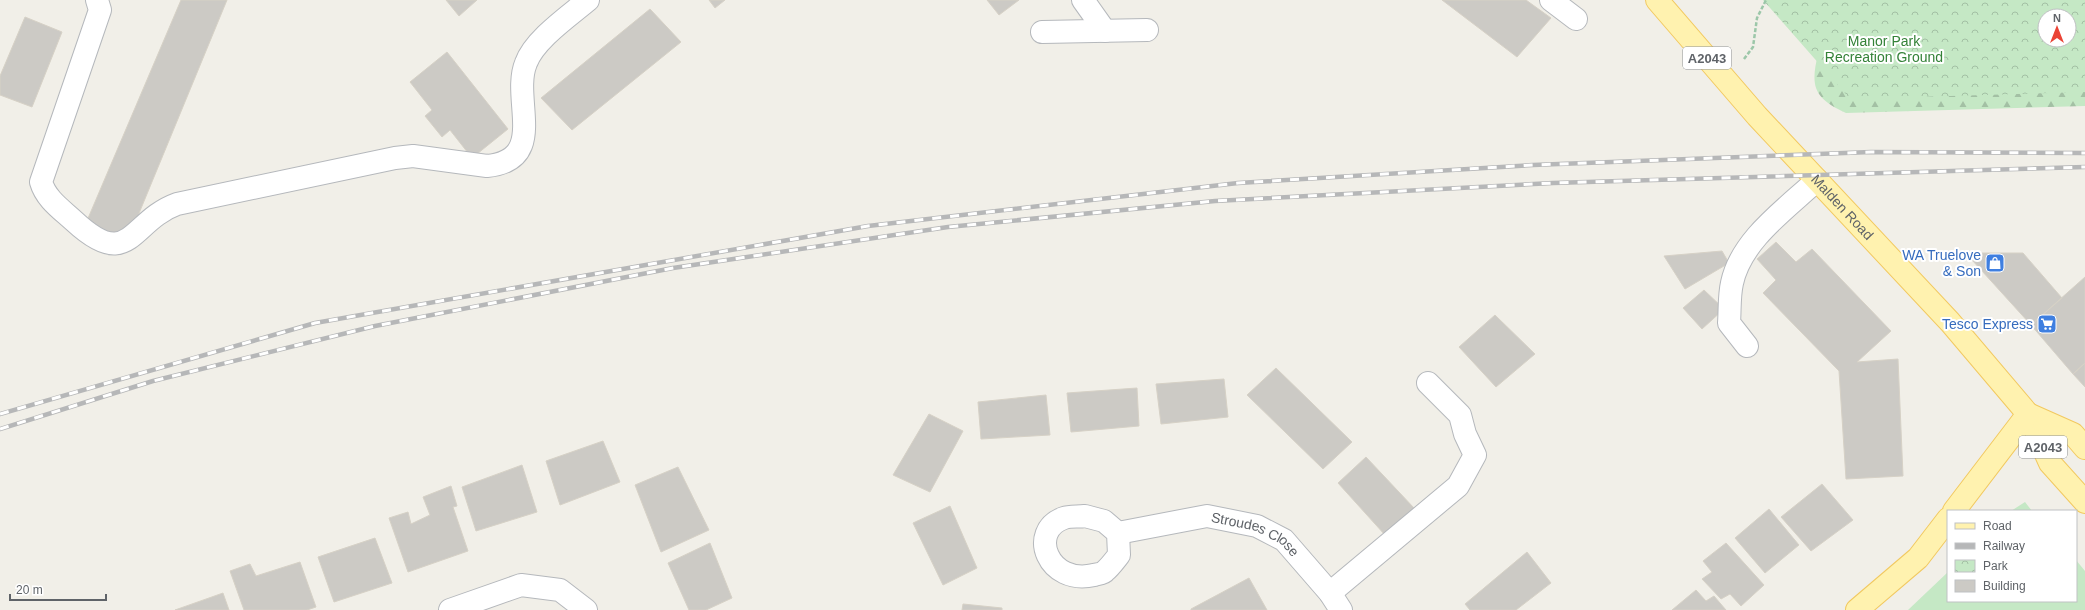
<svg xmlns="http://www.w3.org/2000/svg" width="2085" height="610" font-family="Helvetica,sans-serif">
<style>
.grass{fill:#c5e8c5}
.forest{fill:url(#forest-firs);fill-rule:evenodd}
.park{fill:url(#park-crowns);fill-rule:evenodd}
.building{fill:#cccac5;stroke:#d6d1c6}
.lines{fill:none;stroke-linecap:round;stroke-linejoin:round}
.minor-casing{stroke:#b5b8bc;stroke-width:24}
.major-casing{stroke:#f2c960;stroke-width:24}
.path{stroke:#9cc7a9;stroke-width:2.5;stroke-dasharray:4 2;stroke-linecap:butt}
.minor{stroke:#fff;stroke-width:22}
.major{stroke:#fff2af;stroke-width:22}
.rail-casing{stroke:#b6b7b8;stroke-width:4.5}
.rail{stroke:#fff;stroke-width:3;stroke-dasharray:9;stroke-linecap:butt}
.labels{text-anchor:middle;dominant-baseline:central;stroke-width:4;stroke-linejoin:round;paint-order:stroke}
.shield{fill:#fff;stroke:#8f9295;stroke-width:1}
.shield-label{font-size:13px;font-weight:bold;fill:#5f6368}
.park-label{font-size:14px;fill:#348238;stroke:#fff}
.street-label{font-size:14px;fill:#5f6368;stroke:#fff}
.shop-label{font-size:14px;fill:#366cbe;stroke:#fff;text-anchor:end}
</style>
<defs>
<pattern id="forest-firs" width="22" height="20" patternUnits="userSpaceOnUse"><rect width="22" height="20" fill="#c5e8c5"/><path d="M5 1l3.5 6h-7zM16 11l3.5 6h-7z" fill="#a3c0a4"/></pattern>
<pattern id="park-crowns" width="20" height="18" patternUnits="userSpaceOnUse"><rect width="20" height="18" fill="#c5e8c5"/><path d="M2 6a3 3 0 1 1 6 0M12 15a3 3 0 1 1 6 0" fill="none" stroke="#a3c0a4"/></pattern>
</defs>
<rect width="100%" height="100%" fill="#f1efe8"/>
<path class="grass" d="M2025,502L2032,511H2011Z
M2076,560L2085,571V610H1908L1948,572V601H2076Z"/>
<path class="forest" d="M2085,0V106L1846,113C1814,98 1810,87 1818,54ZM2045,16H2069V40H2045Z"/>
<path class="park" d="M1763,0H2085V92L1850,99ZM2045,16H2069V40H2045Z"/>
<path class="building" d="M181,0H227L128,240L86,223Z
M446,0H477L459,16Z
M709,0H725L715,8Z
M987,0H1019L999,15Z
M1442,0H1526L1551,18L1517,57Z
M650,9L681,42L572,130L541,98Z
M25,17L62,32L32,107L0,95V76Z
M447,52L508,129L472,158L450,130L442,137L425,116L432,110L410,82Z
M1776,242L1796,262L1812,249L1891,331L1857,362L1898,359L1903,476L1846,479L1839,371L1763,293L1776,280L1757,259Z
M1722,251L1729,263L1685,289L1664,256Z
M1981,253H2023L2062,298L2031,325L1972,260Z
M2085,277V363L2073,374L2031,325Z
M1704,290L1724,309L1702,329L1683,308Z
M1495,315L1535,354L1496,387L1459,347Z
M2085,363V387L2073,374Z
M1276,368L1352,442L1323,469L1247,395Z
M1224,379L1228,417L1161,424L1156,384Z
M1137,388L1139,426L1071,432L1067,393Z
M1046,395L1050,435L981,439L978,402Z
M929,414L963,431L930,492L893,475Z
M603,441L620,482L560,505L546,461Z
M1366,457L1414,508L1385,535L1338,483Z
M522,465L537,512L476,531L462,487Z
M678,467L709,530L661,552L635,485Z
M1822,484L1853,520L1811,551L1781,517Z
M451,486L457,506L453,507L468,551L408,572L389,518L408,512L411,524L430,515L423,497Z
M950,506L977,568L943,585L913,523Z
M1769,509L1799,545L1765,573L1735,538Z
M375,538L392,583L334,602L318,557Z
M710,543L732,598L706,610H689L668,563Z
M1726,543L1764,585L1741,606L1730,594L1721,599L1702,579L1712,572L1703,561Z
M1527,552L1551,583L1516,610H1470L1465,604Z
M300,562L316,607L307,610H244L230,571L250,564L256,576Z
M1249,578L1267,610H1191V609Z
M1696,590L1706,601L1714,596L1726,610H1672Z
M223,593L229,610H175Z
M963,604L1002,608V610H962Z"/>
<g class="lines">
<g class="minor-casing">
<g id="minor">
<path d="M97,0L100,10L41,182C46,199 61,209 74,221C130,273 130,221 177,204L395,158L413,156L487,166C549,160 511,99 526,63C534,40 569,16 588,0"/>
<path d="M1083,0L1105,31"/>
<path d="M1551,0L1576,19"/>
<path d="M1042,32L1147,30"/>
<path d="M1747,346L1729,323C1730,310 1729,296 1732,283C1741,240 1786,209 1817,180"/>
<path d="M1085,516L1104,521L1118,533L1119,555C1115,560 1110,567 1105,571C1103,574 1097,574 1094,575C1048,586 1027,531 1064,518C1070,516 1078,517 1085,516Z"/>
<path id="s1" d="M1118,533L1207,516L1257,526L1284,540L1330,593L1341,610"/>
<path d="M1330,593L1458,486L1475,455L1465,434L1460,415L1428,383"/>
<path d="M450,610L521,585L560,590L586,610"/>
</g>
</g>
<g class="major-casing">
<g id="major">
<path id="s2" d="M1657,0L1757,116L1950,322L2028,414L2050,463L2085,502"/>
<path d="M2028,414L2073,434L2085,448"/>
<path d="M1954,511L2028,414"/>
<path d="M1857,610L1918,558L1948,519"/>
</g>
</g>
<path class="path" d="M1744,59L1753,47L1757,18L1766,0"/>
<use href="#minor" class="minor"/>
<use href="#major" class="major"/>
<g class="rail-casing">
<path id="rail" d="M0,414L315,323L868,226L1238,183L1533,165L1871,152L2085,153
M0,429L153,381L375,326L673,268L948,227L1215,201L1553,183L2085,167"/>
</g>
<use href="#rail" class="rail"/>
</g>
<defs>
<g id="shop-square" transform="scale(1)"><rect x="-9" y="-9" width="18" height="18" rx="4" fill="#3f7fe0" stroke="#fff"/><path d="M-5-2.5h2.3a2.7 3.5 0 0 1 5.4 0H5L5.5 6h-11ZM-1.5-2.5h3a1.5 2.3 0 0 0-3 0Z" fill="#fff"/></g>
<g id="supermarket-square" transform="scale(1)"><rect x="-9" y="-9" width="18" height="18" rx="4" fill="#3f7fe0" stroke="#fff"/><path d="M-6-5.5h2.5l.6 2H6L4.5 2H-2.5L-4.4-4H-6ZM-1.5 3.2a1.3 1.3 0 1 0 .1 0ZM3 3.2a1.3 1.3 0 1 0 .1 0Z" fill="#fff"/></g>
</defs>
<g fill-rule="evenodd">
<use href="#shop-square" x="1995" y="263"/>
<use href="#supermarket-square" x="2047" y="324"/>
</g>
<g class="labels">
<g class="shield">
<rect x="1683" y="47" width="48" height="22" rx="3"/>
<rect x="2019" y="436" width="48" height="22" rx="3"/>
</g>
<g class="shield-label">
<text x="1707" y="58">A2043</text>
<text x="2043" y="447">A2043</text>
</g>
<g class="park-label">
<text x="1884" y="41">Manor Park<tspan x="1884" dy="16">Recreation Ground</tspan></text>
</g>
<g class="street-label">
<text stroke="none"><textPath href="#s2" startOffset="278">Malden Road</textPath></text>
<text stroke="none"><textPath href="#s1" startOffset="143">Stroudes Close</textPath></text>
</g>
<g class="shop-label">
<text x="1981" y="255">WA Truelove<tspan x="1981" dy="16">&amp; Son</tspan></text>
<text x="2033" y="324">Tesco Express</text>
</g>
</g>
<rect x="1947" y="510" width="130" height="92" fill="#ffffff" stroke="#bfc1c3"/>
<rect x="1955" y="523" width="20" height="6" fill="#fff2af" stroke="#bfc1c3"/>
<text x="1983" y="530" font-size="12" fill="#5f6368">Road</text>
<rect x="1955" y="543" width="20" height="6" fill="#b6b7b8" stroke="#bfc1c3"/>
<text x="1983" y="550" font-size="12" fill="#5f6368">Railway</text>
<rect x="1955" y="560" width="20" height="12" fill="url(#park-crowns)" stroke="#bfc1c3"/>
<text x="1983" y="570" font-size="12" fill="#5f6368">Park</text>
<rect x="1955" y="580" width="20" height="12" fill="#cccac5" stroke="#bfc1c3"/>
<text x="1983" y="590" font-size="12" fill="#5f6368">Building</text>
<g transform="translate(2057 28)"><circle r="19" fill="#ffffff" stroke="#bfc1c3"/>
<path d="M0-3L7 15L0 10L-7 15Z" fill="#ea4335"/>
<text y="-6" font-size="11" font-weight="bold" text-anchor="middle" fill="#5f6368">N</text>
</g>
<path d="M10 594v6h96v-6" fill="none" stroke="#5f6368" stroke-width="2"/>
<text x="16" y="594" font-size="12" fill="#5f6368" stroke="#ffffff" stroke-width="3" paint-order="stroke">20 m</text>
</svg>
